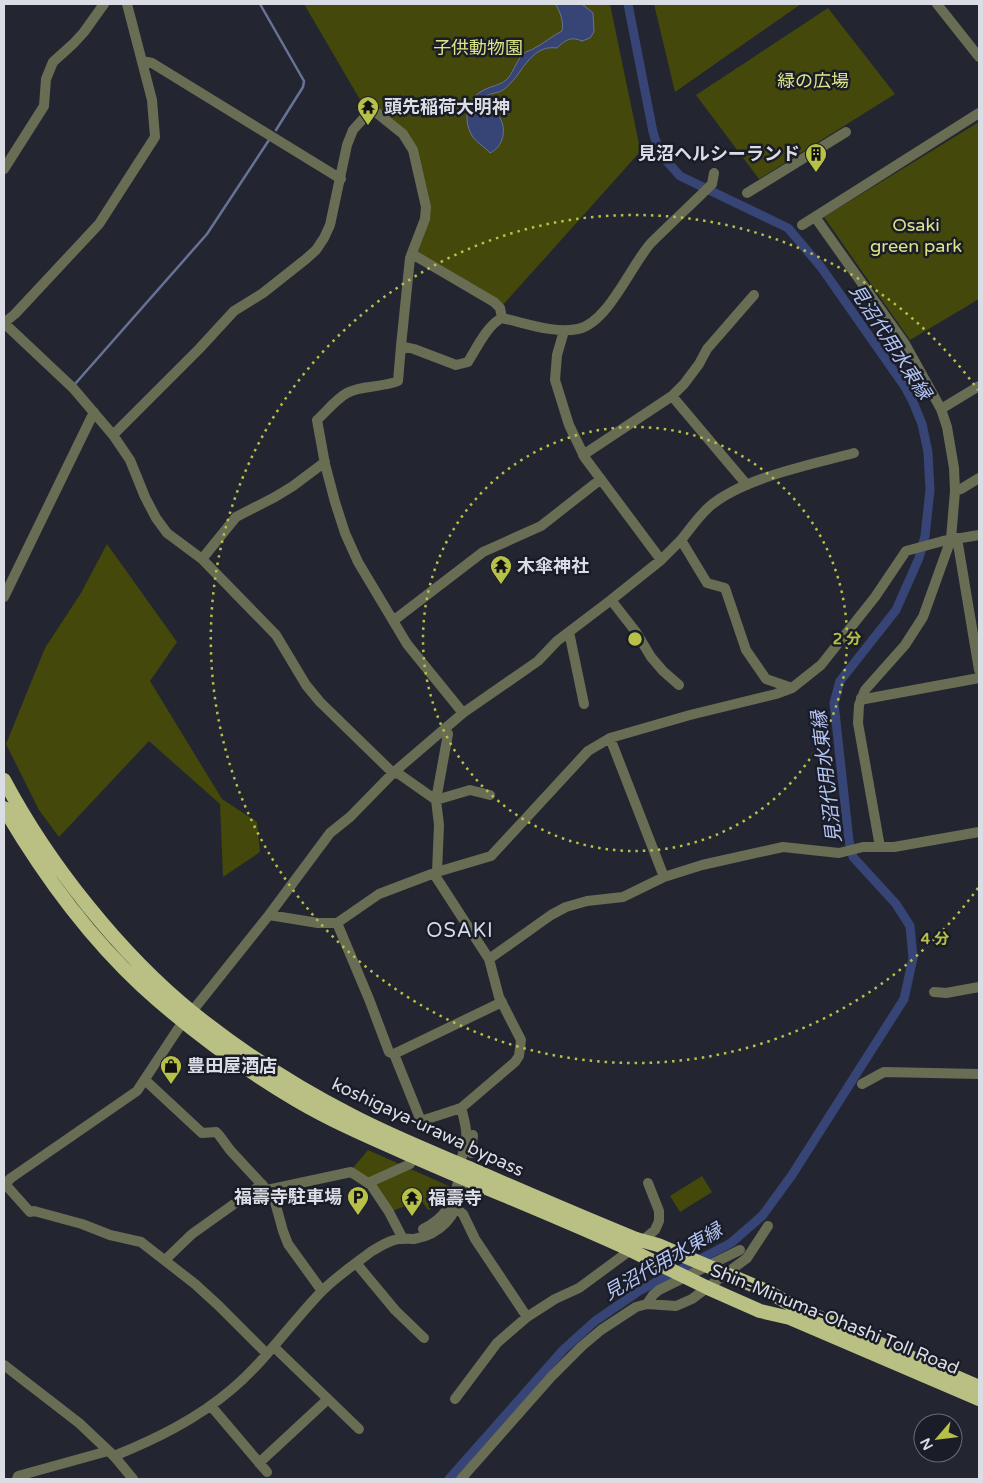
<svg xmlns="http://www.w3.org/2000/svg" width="983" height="1483" font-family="'Varela Round','Noto Sans JP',sans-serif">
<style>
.green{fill:#44480a}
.water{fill:#374476;stroke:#687297}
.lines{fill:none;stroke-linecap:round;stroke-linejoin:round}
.stream{stroke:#687297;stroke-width:2.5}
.canal{stroke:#374476;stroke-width:9}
.minor{stroke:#696d53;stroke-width:10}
.tertiary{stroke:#696d53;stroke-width:10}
.trunk{stroke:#bac084;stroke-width:14}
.trunk-bridge{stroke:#bac084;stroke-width:14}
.ring{fill:none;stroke:#b7c147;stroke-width:2.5;stroke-dasharray:2.5 5}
.labels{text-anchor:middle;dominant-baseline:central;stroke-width:5;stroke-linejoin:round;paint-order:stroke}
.park-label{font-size:18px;fill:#dbe588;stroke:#1a1d27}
.poi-label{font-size:18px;font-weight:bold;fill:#dadde4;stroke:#1a1d27;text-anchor:start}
.street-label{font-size:18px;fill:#dadde4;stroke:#1a1d27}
.water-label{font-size:19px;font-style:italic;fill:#b5c5f5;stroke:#1a1d27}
.quarter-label{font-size:20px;letter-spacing:1px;fill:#d5dae8;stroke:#1a1d27}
.centre{fill:#b7c147;stroke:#1a1d27;stroke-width:2.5}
.ring-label{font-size:15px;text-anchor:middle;font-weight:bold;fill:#b7c147;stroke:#1a1d27;stroke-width:5;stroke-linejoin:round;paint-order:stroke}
</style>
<rect width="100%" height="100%" fill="#232631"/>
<path class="green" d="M304,4H610L639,144V153L502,306L420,256L417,251L427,218L405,132L368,100L362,103Z
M654,4H801L675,92Z
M828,8L895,94L759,179L696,95Z
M979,122V299L910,340L824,217Z
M107,544L177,642L150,681L222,799L257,822L260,852L223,877L220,804L149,741L59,837L39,810L6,744L45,648L81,593Z
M368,1150L451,1187L445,1203L428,1210L421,1200L392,1211L353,1168Z
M702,1176L712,1192L680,1212L670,1196Z"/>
<path class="water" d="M555,4H582L593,13L594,32L590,38L582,41C571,36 565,40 557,48C529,44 522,77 503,90C497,94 491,92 485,97L484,105C490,109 496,112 500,118C507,130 503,147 490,153C484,146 476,143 471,134C463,119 467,99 482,91C490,86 499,86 506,80C513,74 516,61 523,54C526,51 530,51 533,49C543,44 552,36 562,31C564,23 560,10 555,4Z"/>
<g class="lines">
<path class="stream" d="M260,4L304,81L303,87L276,130
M75,384L207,234L269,140"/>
<path class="canal" d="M449,1479L563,1350L595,1321L639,1291L731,1243L762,1216L792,1175L904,999L913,958L910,926L896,904L853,857L849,841L834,703L840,681L896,610L919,558L925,536L930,490L928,452L922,424L913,402L905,387L821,267L788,228L680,176L664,158L658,148L653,132L628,4"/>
<path class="minor" d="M127,4L152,100L155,137L99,224L15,314L4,323L73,388L113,435L130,460L145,497L156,518L167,533L202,559L276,635L306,685L320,702L393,773L399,774L436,800L439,825L437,872
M937,4L979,57
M142,61L152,63L341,179
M4,169L44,106L46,79L53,62L74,43L84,32L104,4
M747,193L846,132
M815,217L905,344L941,409
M802,225L979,113
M412,254L494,302L500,308L502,318
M564,331L557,355L555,380L569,425L585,458L661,560
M672,396L747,485
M113,435L199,349L234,311L263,293L306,259L316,250L324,238L330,225L347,145L353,130L372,109L403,134L413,150L426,207L425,219L410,258L401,346
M583,455L672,396L684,384L699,364L707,349L754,295
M955,491L961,489L979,478
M957,538L979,670
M681,540C690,529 698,517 709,507C742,478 810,465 854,453
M202,559L236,517L275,497L293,486L325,462
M4,597L94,412
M611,600L636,632L651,657L663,671L679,685
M393,621L483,552L541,526L601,479
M569,632L584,704
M861,698L865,699L979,678
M463,713L407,644L358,562L345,533L335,502L325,464L317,420C326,412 336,399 347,393C361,385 381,388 398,381L401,346L414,349L456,365L468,362C476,349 488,324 502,318C525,323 555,334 578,329C608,323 631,265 651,243C671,223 692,204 712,184L714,173
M445,728L448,734L436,800L470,790L490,795
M610,738L664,877
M880,847L858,723L859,705L865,690L905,645L923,617L951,539L955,491L954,468L947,427L941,409L979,386
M434,874L489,959L499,997L521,1040L519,1056L515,1062L467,1103L461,1108L421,1121L394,1054L502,1002
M269,915L330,833L350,817L393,773L463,713L538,661L557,641L611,600L661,560L681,540L707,583L725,588L746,650L766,679L792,688
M337,923L369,999L389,1052L394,1054
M489,959L551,915L566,907L587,901L623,897L664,877L702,865L783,847L839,853L863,847H894L979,832
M934,992L946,993L979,987
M145,1080L202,1133L216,1132L219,1135L230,1150L267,1190L275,1202L283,1231L288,1244L322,1291
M862,1084L884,1072L979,1074
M471,1153L473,1135
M459,1164C469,1141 468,1131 461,1108
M368,1183L410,1164
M5,1184L30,1212L34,1211L82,1224L110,1235L141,1242L195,1284L219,1306L267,1354
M4,1185L11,1178L137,1091L178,1029L269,915L318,923H337L379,894L437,872L491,856L588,751L610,738L690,715L776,694L792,688L821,665L875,597L906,551L943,541L979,535
M267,1190L351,1172L371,1185L389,1212L403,1239
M457,1209L463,1214L475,1239L527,1317
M423,1229C448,1217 452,1202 460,1177
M165,1260L192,1234L262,1184
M356,1263L395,1310L424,1338
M647,1304L653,1295L659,1290L740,1250
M274,1347L359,1429
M455,1399L497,1343L527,1317L555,1299L579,1288L636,1246L655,1230L659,1221V1211L648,1183
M211,1406L267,1472
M114,1456C156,1439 197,1419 232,1389C266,1360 291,1323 322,1291C337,1276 355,1264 372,1251C381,1246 389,1240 399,1239C404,1238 409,1239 414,1239C442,1234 455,1216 463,1191
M259,1463L328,1399
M17,1479L18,1476L108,1451
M461,1479L551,1377L582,1346L601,1330L636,1307L647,1304L676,1306L692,1299L747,1258L768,1226"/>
<path class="tertiary" d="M4,1365L79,1423L114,1456L133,1479"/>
<path class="trunk" d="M4,780C48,863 120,954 193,1013C242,1052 296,1087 351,1115C389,1135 429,1151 469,1168C524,1192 580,1216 636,1239
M4,808C41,871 88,936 142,986C189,1029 242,1068 296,1100C335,1123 378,1141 419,1159C487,1189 556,1216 624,1247"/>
<path class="trunk-bridge" d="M636,1239L658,1245L769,1292L795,1307L979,1387
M624,1247L708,1288L760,1311L790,1318L979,1399"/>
</g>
<g class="ring">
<circle cx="635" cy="639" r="212"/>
<path d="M978 888A424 424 0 1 1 978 390"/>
</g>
<defs>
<g id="temple-pin" transform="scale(1.125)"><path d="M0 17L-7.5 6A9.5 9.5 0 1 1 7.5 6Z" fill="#b7c147" stroke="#1a1d27"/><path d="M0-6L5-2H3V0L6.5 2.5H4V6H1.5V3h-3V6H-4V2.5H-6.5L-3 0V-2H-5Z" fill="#111"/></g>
<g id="building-pin" transform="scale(1.125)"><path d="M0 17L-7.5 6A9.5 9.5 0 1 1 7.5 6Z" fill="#b7c147" stroke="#1a1d27"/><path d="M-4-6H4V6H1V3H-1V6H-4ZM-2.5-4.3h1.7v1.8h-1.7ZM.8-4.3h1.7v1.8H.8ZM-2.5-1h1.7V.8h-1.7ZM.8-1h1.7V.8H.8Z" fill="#111"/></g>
<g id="shop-pin" transform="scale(1.125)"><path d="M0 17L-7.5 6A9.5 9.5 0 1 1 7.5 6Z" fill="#b7c147" stroke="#1a1d27"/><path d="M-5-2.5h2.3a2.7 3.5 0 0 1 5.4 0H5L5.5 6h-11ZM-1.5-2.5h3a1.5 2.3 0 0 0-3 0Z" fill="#111"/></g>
<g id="parking-pin" transform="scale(1.125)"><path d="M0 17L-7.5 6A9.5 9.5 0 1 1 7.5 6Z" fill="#b7c147" stroke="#1a1d27"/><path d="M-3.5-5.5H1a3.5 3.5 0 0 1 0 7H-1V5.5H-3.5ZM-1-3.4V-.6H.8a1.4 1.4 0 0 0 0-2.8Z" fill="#111"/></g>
</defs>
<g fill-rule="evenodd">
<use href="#temple-pin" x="368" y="107"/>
<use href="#building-pin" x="816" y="154"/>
<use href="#temple-pin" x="501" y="566"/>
<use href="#shop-pin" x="171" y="1066"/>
<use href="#parking-pin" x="358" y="1197"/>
<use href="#temple-pin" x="412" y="1198"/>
</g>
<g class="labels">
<g class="park-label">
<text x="478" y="48">子供動物園</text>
<text x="813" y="81">緑の広場</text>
<text x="916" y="225">Osaki<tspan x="916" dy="21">green park</tspan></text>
</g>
<g class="poi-label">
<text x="384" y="107">頭先稲荷大明神</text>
<text x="800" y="154" text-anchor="end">見沼ヘルシーランド</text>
<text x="517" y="566">木傘神社</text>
<text x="187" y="1066">豊田屋酒店</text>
<text x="342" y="1197" text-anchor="end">福壽寺駐車場</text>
<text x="428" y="1198">福壽寺</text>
</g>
<g class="street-label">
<text transform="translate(428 1127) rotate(25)">koshigaya-urawa bypass</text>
<text transform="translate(835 1319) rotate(22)">Shin-Minuma-Ohashi Toll Road</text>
</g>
<g class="water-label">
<text transform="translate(890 342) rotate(57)">見沼代用水東縁</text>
<text transform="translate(827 777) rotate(-97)">見沼代用水東縁</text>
<text transform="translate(663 1262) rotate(-30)">見沼代用水東縁</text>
</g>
<g class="quarter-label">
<text x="460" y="931">OSAKI</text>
</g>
</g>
<circle cx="635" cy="639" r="8" class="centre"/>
<g class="ring-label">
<text x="847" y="644">2 分</text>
<text x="935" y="944">4 分</text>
</g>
<rect width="983" height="1483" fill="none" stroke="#dadde4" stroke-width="10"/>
<g transform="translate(938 1438) rotate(242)"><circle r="24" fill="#1a1d27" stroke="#676a73"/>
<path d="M0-4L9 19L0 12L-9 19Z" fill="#b7c147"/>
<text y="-8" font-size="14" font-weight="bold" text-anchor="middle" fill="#dadde4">N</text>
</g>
</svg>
